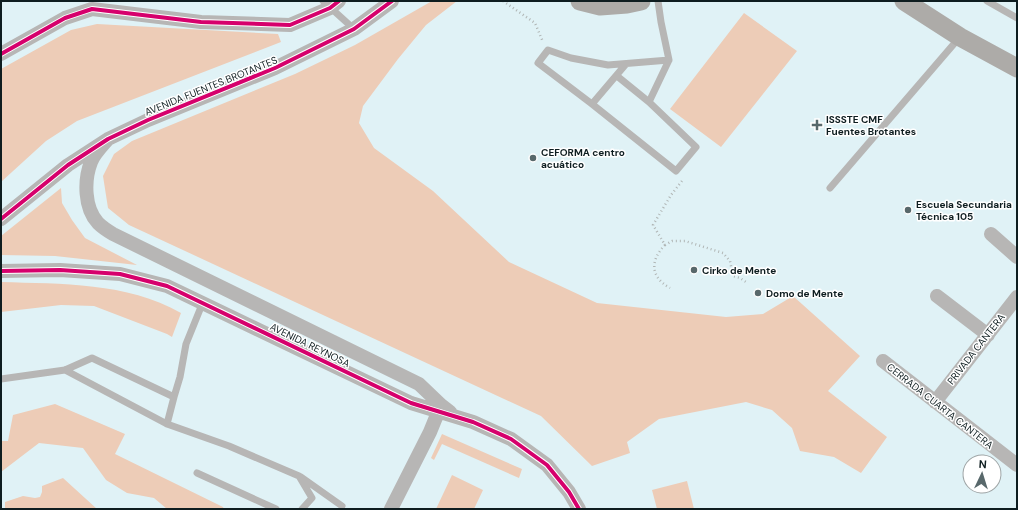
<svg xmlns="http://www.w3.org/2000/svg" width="1018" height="510" font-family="'DM Sans',sans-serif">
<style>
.green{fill:#edccb7}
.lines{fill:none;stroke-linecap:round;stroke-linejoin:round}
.path{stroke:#b0b6b5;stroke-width:2.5;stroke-dasharray:1 3;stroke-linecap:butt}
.lane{stroke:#b7b6b5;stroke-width:7}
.street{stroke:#b7b6b5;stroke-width:14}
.secondary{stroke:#adaba8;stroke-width:19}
.cycleway-casing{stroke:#fff;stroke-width:6}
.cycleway{stroke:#d6006c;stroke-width:4}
.poi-dot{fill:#58686b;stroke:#fff;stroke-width:1.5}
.labels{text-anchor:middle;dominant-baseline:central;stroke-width:3;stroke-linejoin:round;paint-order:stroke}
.street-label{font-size:10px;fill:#0e1d20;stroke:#fff}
.poi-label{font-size:10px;font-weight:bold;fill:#0e1d20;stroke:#fff;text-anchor:start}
</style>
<rect width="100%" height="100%" fill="#e0f2f6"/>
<path class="green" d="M432,1H457L426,25L398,59L363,106L359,123L374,148L433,191L509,262L597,303L726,317L763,314L793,296L860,356L828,391L887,437L861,473L834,457L800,451L792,428L772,410L746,402L659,419L627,442L630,453L592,466L541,416L129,225L108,208L103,176L114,154L132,141L295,74L355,45Z
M744,13L797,51L721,147L670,109Z
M97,24L278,34L281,42L77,121L46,141L1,182V69L71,30Z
M61,188L62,203L72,220L85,238L137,265L55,256L1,255V236Z
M1,282C62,284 126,282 181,313L172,337L167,334L94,306L61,305L1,312Z
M55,404L125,434L115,454L223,507L224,509H167L154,498L127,493L106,480L83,448L39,443L1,472V441H8L13,415Z
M442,434L522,469L519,478L442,444L434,460L431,458Z
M452,475L483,490L474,509H436Z
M63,478L97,509H5V502L23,496L35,498L40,497L42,492V486Z
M687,481L694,509H657L652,490Z"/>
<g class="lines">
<path class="path" d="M503,1L535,23L543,42
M682,181L671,195L653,225L665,245L672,241H685L723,253L730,261L733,276L740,278L746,282
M665,245C650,260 650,277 670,288"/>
<path class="lane" d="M323,1L354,29
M987,1L1017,18
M617,76L649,102L696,147L676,171L592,104L538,63L548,50L571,58L608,65L669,60
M649,102L669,60L661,22L658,1
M592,104L626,64
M830,188L959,38
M65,370L167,424L229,446L299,476L312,498L302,509
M1,379L65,370L92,358L174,397L180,377L186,344L203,302
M167,424L174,397
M197,473L276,509
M301,477L342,506"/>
<path class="street" d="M1,54L65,18L92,9L201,22L290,25L330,8L339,1
M108,139C102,146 94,154 91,162C84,180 84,208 98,223C102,227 108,231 113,234L419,384L441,405L450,412
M1,219L68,165L108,139L148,120L275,68L354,29L392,1
M991,234L1017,257
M1,271L60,270L120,274L167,286L411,403L473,422L511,439L547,465L569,492L579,509
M937,296L988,335
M883,361L1017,465
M935,402L1017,297
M391,509L430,432L441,405"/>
<path class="secondary" d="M580,1L600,6L627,4L641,1
M904,1L960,37L1017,68"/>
<g class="cycleway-casing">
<path id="cycleway" d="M1,54L65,18L92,9L201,22L290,25L330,8L339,1
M1,219L68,165L108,139L148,120L275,68L354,29L392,1
M1,271L60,270L120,274L167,286L411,403L473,422L511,439L547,465L569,492L579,509"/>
</g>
<use href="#cycleway" class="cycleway"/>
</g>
<g class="poi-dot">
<path d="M815 119h4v4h4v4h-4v4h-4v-4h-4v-4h4z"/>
<circle cx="533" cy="158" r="4"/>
<circle cx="908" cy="210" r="4"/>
<circle cx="694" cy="270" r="4"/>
<circle cx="758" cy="293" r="4"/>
</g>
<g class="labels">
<g class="street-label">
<text transform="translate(211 86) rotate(-22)">AVENIDA FUENTES BROTANTES</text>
<text transform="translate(310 345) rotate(26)">AVENIDA REYNOSA</text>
<text transform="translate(976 349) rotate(-52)">PRIVADA CANTERA</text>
<text transform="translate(940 406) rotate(38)">CERRADA CUARTA CANTERA</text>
</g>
<g class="poi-label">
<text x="826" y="119">ISSSTE CMF<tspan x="826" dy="12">Fuentes Brotantes</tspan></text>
<text x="541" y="152">CEFORMA centro<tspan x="541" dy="12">acuático</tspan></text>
<text x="916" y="204">Escuela Secundaria<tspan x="916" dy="12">Técnica 105</tspan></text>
<text x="702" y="270">Cirko de Mente</text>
<text x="766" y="293">Domo de Mente</text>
</g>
</g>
<rect width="1018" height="510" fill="none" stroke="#0e1d20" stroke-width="4"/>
<g transform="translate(982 474) rotate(4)"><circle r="19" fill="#ffffff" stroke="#9fa5a6"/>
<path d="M0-3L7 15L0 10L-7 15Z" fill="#58686b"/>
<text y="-6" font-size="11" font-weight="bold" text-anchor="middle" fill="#0e1d20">N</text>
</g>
</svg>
